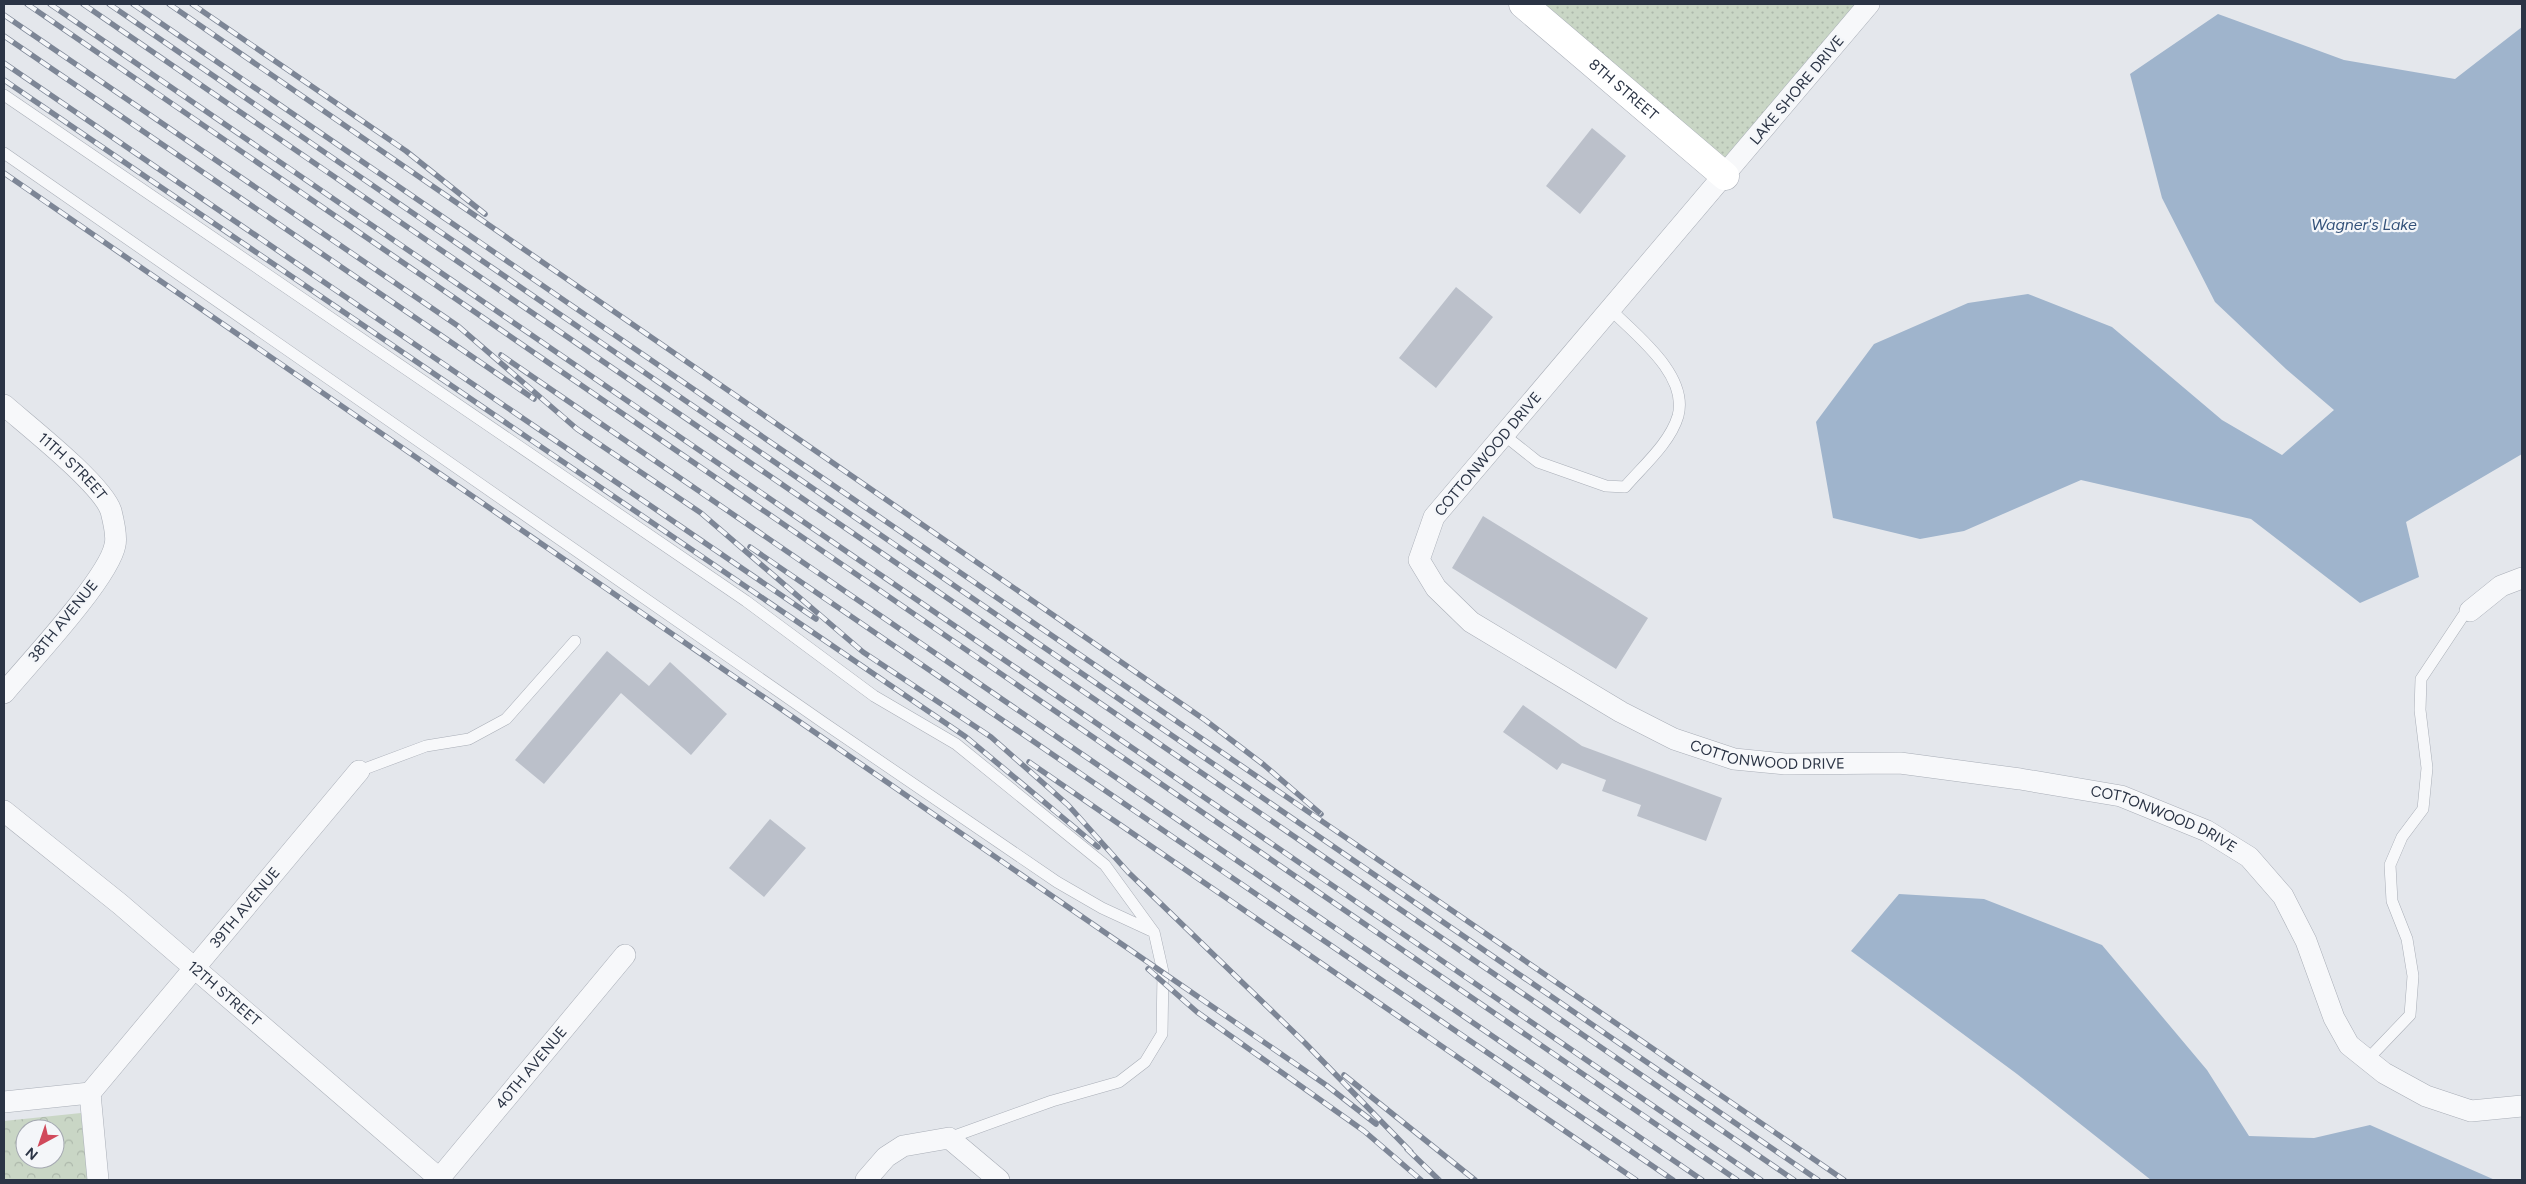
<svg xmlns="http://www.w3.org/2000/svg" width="2526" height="1184" font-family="Figtree,sans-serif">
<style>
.grass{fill:url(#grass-dots)}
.park{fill:url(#park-crowns);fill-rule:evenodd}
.water{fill:#9fb4cc}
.building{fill:#bbc0ca}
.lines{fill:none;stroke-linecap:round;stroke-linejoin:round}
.lane-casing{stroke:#a9aeb7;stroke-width:12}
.street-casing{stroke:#a9aeb7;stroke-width:22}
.secondary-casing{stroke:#a9aeb7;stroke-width:29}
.lane{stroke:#f7f8fa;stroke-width:11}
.street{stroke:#f7f8fa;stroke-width:21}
.secondary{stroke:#fff;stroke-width:28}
.rail-casing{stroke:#7d8696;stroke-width:5.5}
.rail{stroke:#f4f6f9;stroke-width:4;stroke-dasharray:11;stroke-linecap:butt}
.labels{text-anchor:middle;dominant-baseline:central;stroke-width:4.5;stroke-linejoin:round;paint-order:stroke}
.street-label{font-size:15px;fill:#2b3445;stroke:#f4f6f9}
.water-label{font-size:16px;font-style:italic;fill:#34527a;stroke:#f4f6f9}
</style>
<defs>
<pattern id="grass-dots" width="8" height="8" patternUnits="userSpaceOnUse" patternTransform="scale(1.25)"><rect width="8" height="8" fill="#c9d6c5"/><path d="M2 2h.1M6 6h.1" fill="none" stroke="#adb8ab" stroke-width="1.8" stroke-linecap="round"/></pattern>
<pattern id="park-crowns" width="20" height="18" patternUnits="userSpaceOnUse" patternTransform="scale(1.25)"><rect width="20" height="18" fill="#c9d6c5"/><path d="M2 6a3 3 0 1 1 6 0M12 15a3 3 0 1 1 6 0" fill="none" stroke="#adb8ab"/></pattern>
</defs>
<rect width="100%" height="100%" fill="#e4e7ec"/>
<path class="grass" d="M1523,4H1869L1725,176Z"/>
<path class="park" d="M81,1113L88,1180H4V1121ZM25,1129H55V1159H25Z"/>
<path class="water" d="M2218,14L2344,60L2455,79L2522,27V454L2406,522L2419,577L2360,603L2251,519L2081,480L1964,531L1920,539L1833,518L1816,422L1874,344L1968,303L2028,294L2112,327L2222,420L2282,455L2334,410L2286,369L2215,302L2162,198L2130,74Z
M1899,894L1984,899L2102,945L2207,1070L2249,1136L2314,1138L2370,1125L2495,1180H2151L2017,1074L1851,951Z"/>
<path class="building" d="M1592,128L1626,156L1580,214L1546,186Z
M1456,287L1493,317L1436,388L1399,358Z
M1483,516L1648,618L1616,669L1452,568Z
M607,651L649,686L670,662L727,714L691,755L621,693L544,784L515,760Z
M1523,705L1582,746L1722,798L1706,841L1637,816L1641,805L1602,791L1606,780L1562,763L1557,770L1503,732Z
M770,819L806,848L764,897L729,868Z"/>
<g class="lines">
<g class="lane-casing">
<path id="lane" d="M4,95L746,601L874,696L956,744L1105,865L1153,931
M4,153L824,723L1057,882L1102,908L1154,932L1163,972L1162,1034L1145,1062L1119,1082L1052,1101L949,1138
M1504,435L1538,462L1606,486L1625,487C1643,466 1670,443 1678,416C1689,375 1636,335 1611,310
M359,771L426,746L469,739L506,719L575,641
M2367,1060L2410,1015L2413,976L2407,939L2392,901L2390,865L2402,837L2423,809L2427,768L2420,710L2421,679L2463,616L2470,611"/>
</g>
<g class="street-casing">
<g id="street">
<path id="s1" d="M1869,4L1434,517L1419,560L1436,588L1471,622L1621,712L1674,739L1734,759L1785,764L1900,763L2020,779L2121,796L2207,831L2249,857L2283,896L2306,941L2334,1018L2349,1045L2384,1073L2426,1096L2471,1111L2522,1106"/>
<path id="s2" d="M4,405C28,426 102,484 111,511C113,519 117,537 115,545C109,578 29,663 4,693"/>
<path d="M2470,611L2501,586L2522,578"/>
<path id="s3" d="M4,811L120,904L441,1180"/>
<path d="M90,1093L98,1180"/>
<path id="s4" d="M4,1102L90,1093L359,771"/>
<path id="s5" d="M438,1180L625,955"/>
<path d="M866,1180L886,1157L903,1146L949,1138L999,1180"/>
</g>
</g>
<g class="secondary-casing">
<g id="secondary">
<path id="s6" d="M1523,4L1725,176"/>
</g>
</g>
<use href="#lane" class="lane"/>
<use href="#street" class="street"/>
<use href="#secondary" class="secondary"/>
<g class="rail-casing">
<path id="rail" d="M27,4L1737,1180
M50,4L1761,1180
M83,4L1794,1180
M109,4L1818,1180
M133,4L1844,1180
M169,4L1205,720L1264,765L1321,814
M192,4L406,151L485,214
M4,15L458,326L577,429L701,513L863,652L991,737L1068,805L1128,872L1305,1043L1411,1152
M4,36L534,399
M4,63L816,619
M4,80L966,737L1098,847
M4,173L1326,1085L1376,1124
M501,355L1702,1180
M750,547L1673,1180
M1029,762L1636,1180
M1148,969L1197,1012L1364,1131L1421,1180
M1344,1075L1475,1180
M1407,1149L1439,1180"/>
</g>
<use href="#rail" class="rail"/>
</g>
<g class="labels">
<g class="street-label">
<text stroke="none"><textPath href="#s6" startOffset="132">8TH STREET</textPath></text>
<text transform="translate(1797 90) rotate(-50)">LAKE SHORE DRIVE</text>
<text transform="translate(1488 454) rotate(-50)">COTTONWOOD DRIVE</text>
<text stroke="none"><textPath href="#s2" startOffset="92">11TH STREET</textPath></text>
<text transform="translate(63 621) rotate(-51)">38TH AVENUE</text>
<text stroke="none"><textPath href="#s1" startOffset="1130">COTTONWOOD DRIVE</textPath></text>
<text stroke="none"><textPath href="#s1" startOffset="1535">COTTONWOOD DRIVE</textPath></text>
<text stroke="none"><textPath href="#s4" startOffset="328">39TH AVENUE</textPath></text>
<text stroke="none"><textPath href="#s3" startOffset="286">12TH STREET</textPath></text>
<text stroke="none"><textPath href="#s5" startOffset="146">40TH AVENUE</textPath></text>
</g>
<g class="water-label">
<text x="2364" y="224">Wagner's Lake</text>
</g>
</g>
<rect width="2526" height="1184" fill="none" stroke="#2b3445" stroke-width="10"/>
<g transform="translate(40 1144) rotate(220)"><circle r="24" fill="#f4f6f9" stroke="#a4a8b1"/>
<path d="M0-4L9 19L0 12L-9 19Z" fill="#d1495b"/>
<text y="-8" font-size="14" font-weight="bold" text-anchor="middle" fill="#2b3445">N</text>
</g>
</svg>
